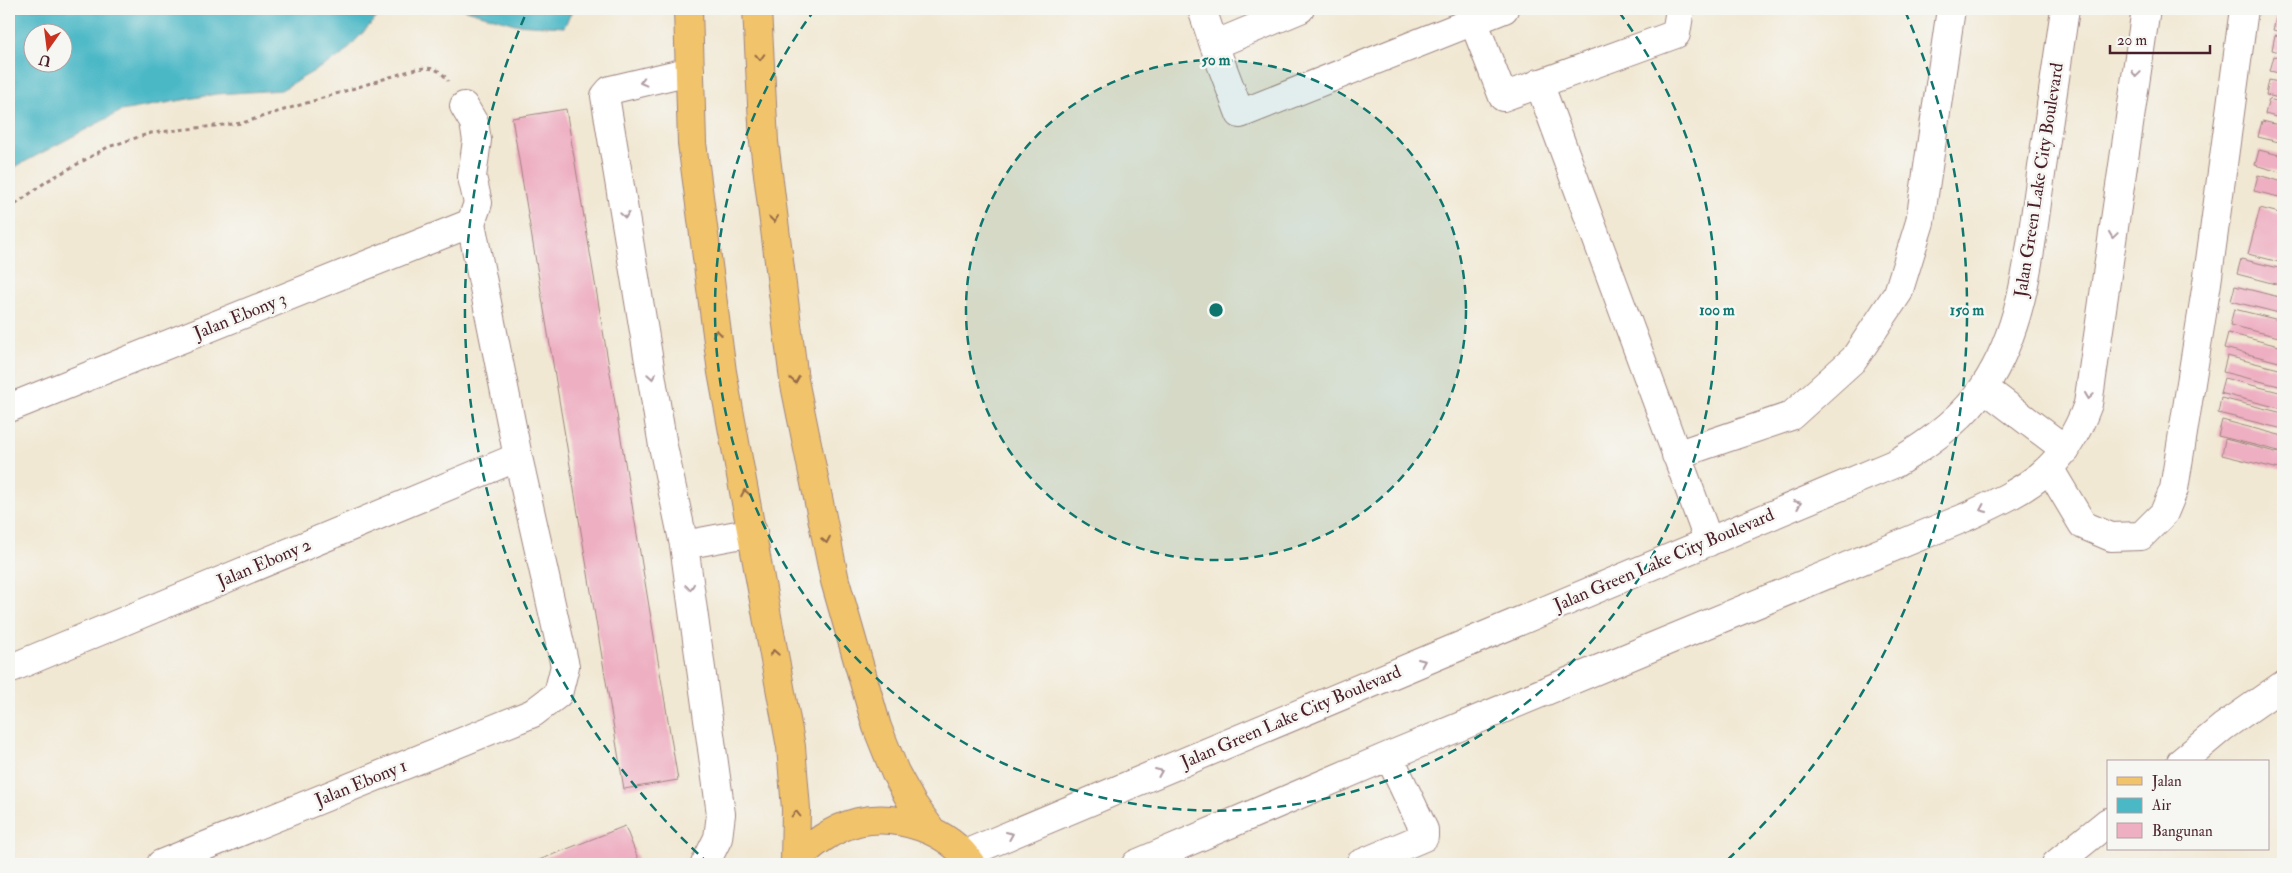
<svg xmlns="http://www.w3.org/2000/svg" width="2292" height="873" font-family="'IM FELL Double Pica',serif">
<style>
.water{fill:#4bb8c6;stroke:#4a6c78;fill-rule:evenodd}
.building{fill:#eeafc2}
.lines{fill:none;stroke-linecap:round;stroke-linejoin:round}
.minor-casing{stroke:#9e847f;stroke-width:30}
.major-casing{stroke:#9e847f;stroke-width:30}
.path{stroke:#9e847f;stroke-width:3;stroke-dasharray:4 4;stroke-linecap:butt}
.minor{stroke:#fff;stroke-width:28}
.major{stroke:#f1c36a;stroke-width:28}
.oneway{stroke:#956947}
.oneway2{stroke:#ae9aa0}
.ring{fill:none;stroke:#0f766e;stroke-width:2.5;stroke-dasharray:9 6}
.labels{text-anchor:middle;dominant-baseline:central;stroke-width:5;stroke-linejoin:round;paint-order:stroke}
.street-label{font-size:18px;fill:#4a1f2b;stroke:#f6f6f2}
.centre{fill:#0f766e;stroke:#f6f6f2;stroke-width:2.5}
.ring-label{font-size:15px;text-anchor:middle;font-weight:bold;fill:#0f766e;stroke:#f6f6f2;stroke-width:5;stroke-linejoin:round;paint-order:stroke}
</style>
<rect width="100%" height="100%" fill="#f6f6f2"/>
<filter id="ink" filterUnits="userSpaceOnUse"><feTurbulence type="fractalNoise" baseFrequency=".02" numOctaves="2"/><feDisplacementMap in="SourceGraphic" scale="10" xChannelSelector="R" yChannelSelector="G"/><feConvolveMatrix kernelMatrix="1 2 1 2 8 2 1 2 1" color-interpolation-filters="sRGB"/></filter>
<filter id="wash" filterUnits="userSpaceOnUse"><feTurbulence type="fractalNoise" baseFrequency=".0096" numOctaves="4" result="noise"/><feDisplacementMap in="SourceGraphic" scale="20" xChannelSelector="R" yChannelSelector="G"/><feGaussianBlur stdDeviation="1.12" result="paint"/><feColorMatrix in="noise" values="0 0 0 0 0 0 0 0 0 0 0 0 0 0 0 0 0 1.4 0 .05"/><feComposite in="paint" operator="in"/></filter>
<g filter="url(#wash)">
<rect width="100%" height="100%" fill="#f1e8d3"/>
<path class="water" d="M9,9H393L381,13L342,55L281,90L216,94L121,111L9,170ZM32,32H62V62H32Z
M463,9H573L564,27L515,24Z"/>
<g id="blocks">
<path class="building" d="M2277,15L2283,16V32L2273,30Z
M2275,35L2283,37V53L2272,50Z
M2274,56L2283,58V74L2270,71Z
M2269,80L2283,83V99L2266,95Z
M2269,99L2283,103V119L2265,114Z
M566,109L678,780L624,789L512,118Z
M2262,121L2283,126V143L2258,137Z
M2259,150L2283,156V173L2255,165Z
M2258,175L2283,182V198L2254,191Z
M2260,208L2283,214V263L2248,254Z
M2241,259L2283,269V286L2237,274Z
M2235,286L2283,298V314L2231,301Z
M2234,309L2283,321V338L2230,325Z
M2228,333L2283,347V363L2224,348Z
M2227,356L2283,370V387L2223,372Z
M2224,378L2283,393V409L2220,393Z
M2221,398L2283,413V429L2218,413Z
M2222,420L2283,436V452L2218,436Z
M2225,439L2283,454V470L2222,455Z
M625,826L640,864H529Z"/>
</g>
</g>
<g filter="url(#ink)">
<use href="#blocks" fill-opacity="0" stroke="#9e847f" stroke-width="1"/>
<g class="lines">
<g class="minor-casing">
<path id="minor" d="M1202,9L1214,45
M1300,9L1214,45L1240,114L1504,9
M1473,20L1503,97L1676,34L1680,9
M690,71L610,90L605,96L663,446L684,545L721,814L718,838L705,864
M1539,83L1709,542
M1984,388L2066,450
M9,408L471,223
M1676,455L1791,416L1854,359L1898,293L1920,222L1951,9
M2049,468L2083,525L2111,537L2141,536L2164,513L2174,489L2207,283L2244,9
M684,545L753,532
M9,669L518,457
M2181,762L2223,727L2283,685
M965,854L1896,463C1928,444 1963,419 1984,387C2024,327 2030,251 2040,181C2048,124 2057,66 2065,9
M161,864L533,713L558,694L565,666L518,457L471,223L478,203L472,177L477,140L474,123L464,106
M1136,864L1389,756L1964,518C2026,489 2063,473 2088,404L2146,9
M1360,864L1424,837V830L1389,756
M2056,864L2108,822"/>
</g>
<g class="major-casing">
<path id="major" d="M688,9L692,143L722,372L791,747L796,809L795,862
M757,9L764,142L794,380L835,581L877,727L895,772L912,803L932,831
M794,864C809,845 834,828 858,822C897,813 949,830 971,864"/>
</g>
<path class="path" d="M9,209L47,181L108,147L151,133L242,123L416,69C431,67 440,68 448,81"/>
<use href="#minor" class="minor"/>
<use href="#major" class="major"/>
</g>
<defs><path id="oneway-chevron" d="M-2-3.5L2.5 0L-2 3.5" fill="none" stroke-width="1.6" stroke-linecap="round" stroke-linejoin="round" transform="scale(1.25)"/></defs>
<g class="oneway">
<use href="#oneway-chevron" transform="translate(760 57) rotate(87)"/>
<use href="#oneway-chevron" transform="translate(774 219) rotate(83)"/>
<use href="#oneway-chevron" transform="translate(717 333) rotate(-97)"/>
<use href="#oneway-chevron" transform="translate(795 380) rotate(81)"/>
<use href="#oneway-chevron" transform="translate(745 493) rotate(-101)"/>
<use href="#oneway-chevron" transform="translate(826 540) rotate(79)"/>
<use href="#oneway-chevron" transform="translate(774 653) rotate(-100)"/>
<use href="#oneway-chevron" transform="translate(796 814) rotate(-90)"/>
</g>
<g class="oneway2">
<use href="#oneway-chevron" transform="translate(2136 74) rotate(98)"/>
<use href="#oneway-chevron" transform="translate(643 82) rotate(166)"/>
<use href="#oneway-chevron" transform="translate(625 215) rotate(81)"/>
<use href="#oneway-chevron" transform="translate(2113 235) rotate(98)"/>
<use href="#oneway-chevron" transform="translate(652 376) rotate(81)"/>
<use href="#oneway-chevron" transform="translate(2089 396) rotate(98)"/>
<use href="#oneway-chevron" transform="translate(1798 504) rotate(-23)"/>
<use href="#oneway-chevron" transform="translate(1983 509) rotate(155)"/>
<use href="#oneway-chevron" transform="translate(690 587) rotate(82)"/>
<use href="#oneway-chevron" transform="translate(1422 662) rotate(-23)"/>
<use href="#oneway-chevron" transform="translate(1159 772) rotate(-23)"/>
<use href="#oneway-chevron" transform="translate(1010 835) rotate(-23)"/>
</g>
</g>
<circle cx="1216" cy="310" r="250" fill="#0f766e" fill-opacity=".12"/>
<g class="ring">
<circle cx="1216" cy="310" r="250"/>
<path d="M1619 12A501 501 0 1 1 813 12"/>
<path d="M709 864A751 751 0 0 1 527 11M1905 11A751 751 0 0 1 1723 864"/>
</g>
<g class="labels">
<g class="street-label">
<text transform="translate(2039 180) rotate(-81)">Jalan Green Lake City Boulevard</text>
<text transform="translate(240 316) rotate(-22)">Jalan Ebony 3</text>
<text transform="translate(1664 560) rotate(-23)">Jalan Green Lake City Boulevard</text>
<text transform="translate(264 563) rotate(-23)">Jalan Ebony 2</text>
<text transform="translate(1291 717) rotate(-23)">Jalan Green Lake City Boulevard</text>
<text transform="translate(361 783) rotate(-22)">Jalan Ebony 1</text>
</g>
</g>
<circle cx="1216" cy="310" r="8" class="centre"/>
<g class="ring-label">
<text x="1216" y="65">50 m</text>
<text x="1717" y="315">100 m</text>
<text x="1967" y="315">150 m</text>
</g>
<rect width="2292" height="873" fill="none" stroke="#f6f6f2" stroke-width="30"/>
<rect x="2107" y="760" width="162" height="90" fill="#f6f6f2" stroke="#b1a0a2"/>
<rect x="2117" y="777" width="25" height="8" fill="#f1c36a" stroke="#b1a0a2"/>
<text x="2152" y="786" font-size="15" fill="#4a1f2b">Jalan</text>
<rect x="2117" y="798" width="25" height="15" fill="#4bb8c6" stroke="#b1a0a2"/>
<text x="2152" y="810" font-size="15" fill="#4a1f2b">Air</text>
<rect x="2117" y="823" width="25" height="15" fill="#eeafc2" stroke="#b1a0a2"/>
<text x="2152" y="836" font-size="15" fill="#4a1f2b">Bangunan</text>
<g transform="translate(48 48) rotate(194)"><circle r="24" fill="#f6f6f2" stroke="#b1a0a2"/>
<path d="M0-4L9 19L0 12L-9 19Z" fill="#c8321e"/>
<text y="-8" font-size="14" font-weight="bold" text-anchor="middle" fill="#4a1f2b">U</text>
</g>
<path d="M2110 45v8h100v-8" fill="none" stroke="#4a1f2b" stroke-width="2.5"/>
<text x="2117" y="45" font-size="15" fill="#4a1f2b" stroke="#f6f6f2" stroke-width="4" paint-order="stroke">20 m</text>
</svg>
